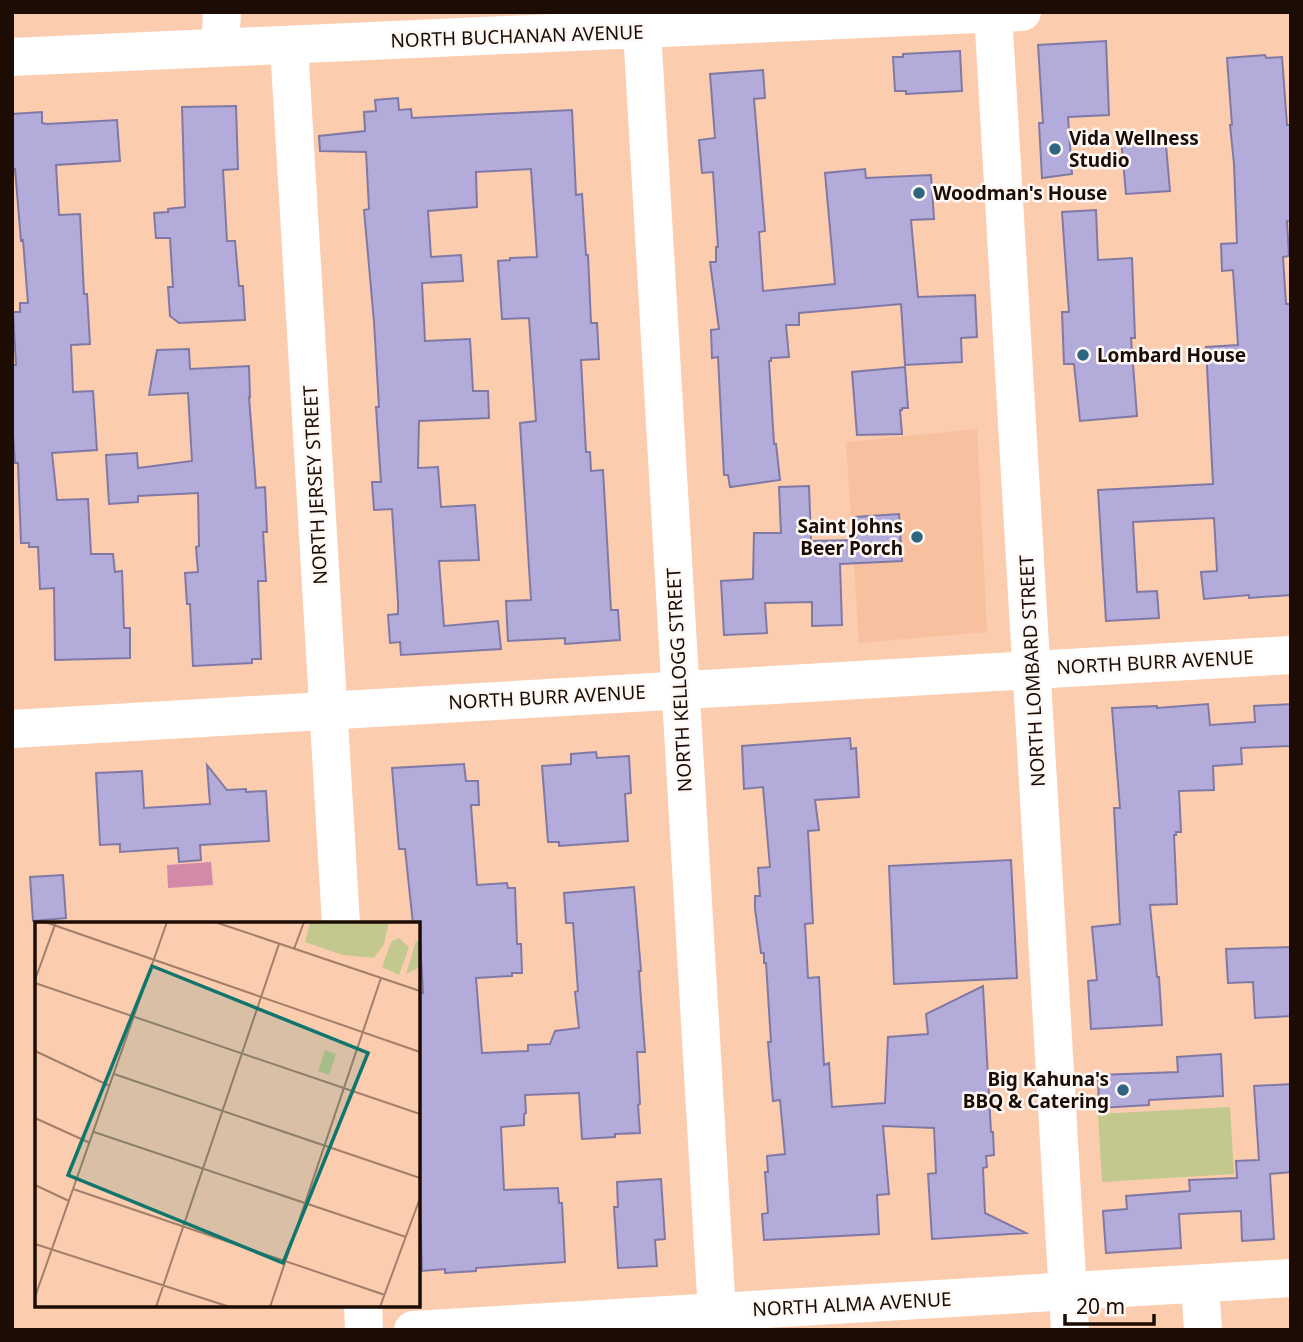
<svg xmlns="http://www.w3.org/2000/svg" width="1303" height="1342" font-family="'Noto Sans',sans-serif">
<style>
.built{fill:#f7c1a0}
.green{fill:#c2c88e}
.water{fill:#d28aa8}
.building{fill:#b3abda;stroke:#8179a5;stroke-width:2}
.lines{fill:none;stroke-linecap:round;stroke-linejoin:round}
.minor{stroke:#fff;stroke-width:38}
.major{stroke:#fff;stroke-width:38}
.poi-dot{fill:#2e6580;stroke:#fdf8f5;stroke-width:2.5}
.labels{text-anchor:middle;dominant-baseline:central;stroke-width:5;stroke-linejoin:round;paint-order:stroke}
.street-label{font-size:19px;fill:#1c0c03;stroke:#fdf8f5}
.poi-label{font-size:19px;font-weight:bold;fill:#1c0c03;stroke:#fdf8f5;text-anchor:start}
.inset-road{fill:none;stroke:#a27f6a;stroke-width:2}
.view{fill:#0f766e;fill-opacity:0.15;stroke:#0f766e;stroke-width:3.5}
.inset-edge{fill:none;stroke:#1c0c03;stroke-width:3.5}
</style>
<rect width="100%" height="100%" fill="#fcccaf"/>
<path class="built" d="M977,429L987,632L859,643L846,442Z"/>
<path class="green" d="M1230,1107L1234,1174L1102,1182L1098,1114Z"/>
<path class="water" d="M211,862L213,885L168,888L167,865Z"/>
<path class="building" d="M1106,41L1109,115L1068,117L1072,174L1042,178L1039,123H1043L1038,45Z
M960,51L962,91L906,94V91H895L893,57H903V54Z
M1265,55L1266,58L1282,57L1287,125H1291V221H1287L1289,256L1283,257L1286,304H1291V595L1249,598V595L1204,599L1201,572L1217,571L1214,518L1133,522L1137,592L1157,591L1159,618L1106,621L1098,490L1213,484L1206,347L1238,345L1233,270L1222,271L1221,244L1237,243L1234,164L1230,125H1232L1227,58Z
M763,70L765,98L754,99L765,231L759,232L763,291L835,284L825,173L865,169L866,178L931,175L934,219L911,220L918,297L975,295L977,337L961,338L962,362L905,365L901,304L799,313V325H786L789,357L771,358V361H769L774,444H776L780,480L730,487L728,475H724L718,357L712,358L711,330L719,329L710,262H716V247H718L713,172L702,173L699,140L715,138L710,74Z
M398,98L399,110L411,109L412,118L572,110L576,195L582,194L586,255H588L591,323H597L599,359L581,360L586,452H590L591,471L603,470L611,610H618L620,640L565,644V638L508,641L506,601L531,600L520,423L536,421L529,318L502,319L498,261L510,260V258L537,257L531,169L476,172L477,207L428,211L431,257L461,255L463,281L422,283L425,341L470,339L473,391H488L489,418L419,421L418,468L438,467L441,507L475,505L479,560L439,561L444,626L498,621L501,649L401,655L400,642L390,643L388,615L398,614V602L392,509L374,510L372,482H381L376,407H379L374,322L364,210L369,209L366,152L320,151L319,136L365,131L364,112L376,111L375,100Z
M236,106L238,169L223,170L227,241H235L239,286H243L245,320L179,323L170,316L168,287H173L170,238H156L154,213L168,212V209L185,207L182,107Z
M42,112V123L47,124L117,120L120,161L56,165L59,215L80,214L84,294H87L90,344L71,345L73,392L93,391L97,450L52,453L57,500L88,499L91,554H113L115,572L122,571L124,628H130V658L55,660L54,588L40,589L38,547H29V543H21L18,463H15L12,421V365H16L13,312H20V303H28L23,240L21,241L15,169L12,170V114Z
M1165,134L1170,191L1126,194L1121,138Z
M1096,210L1098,260L1132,258L1135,338H1131L1137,416L1080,421L1074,364H1064L1062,312H1069L1062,212Z
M189,349L190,369L249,366L250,397H249L256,488L265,487L267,532H263L266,581H258L261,659H252V663L193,666L190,604H187L185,573L198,572L196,547L199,546L198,493L138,496V502L109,504L106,455L137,453L138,468L192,461L188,393L149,395L157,350Z
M905,367L908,408H902V410H900L902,434L857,435L852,372Z
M809,486L811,541L856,540L855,517L899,514L902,561L840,564L842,625L812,626V602L765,603L767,633L724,635L721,581L753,579L754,533H781L779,487Z
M1208,704L1210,725L1255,722L1254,706L1291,704V746L1241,748L1242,764L1213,766L1214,790L1179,791L1181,832H1176V835H1174L1177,904L1150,905L1157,977H1159L1162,1025L1091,1029L1088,981L1097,980L1092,927L1120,924L1114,808H1120L1112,708L1157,706V708Z
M850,738L851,749L856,748L859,797L815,800L819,830L808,831L813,923L805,924L808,978L819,977L824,1065L829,1063L832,1107L885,1103L888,1037L928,1034L926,1014L983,986L991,1132H993L994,1155L986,1156L987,1167L983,1168L985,1213L1026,1233L932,1239L928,1174L936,1173L934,1128L883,1126L889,1194L877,1195L879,1234L764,1240L762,1214L768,1213L765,1172H768L767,1156L785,1154L780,1100L773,1101L768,1042H771L766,963H764V953H761L755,909V896H760L758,868L770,867L763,787L744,789L742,746Z
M596,752L597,758L629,756L631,793L625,794L628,841L559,846V842H548L542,766L571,764V754Z
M464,764L466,781H478L479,805H471L477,885L507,883L508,888H515L517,944H521L522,973H512V976L476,978L482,1053L528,1051V1045L550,1044L555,1031L579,1028L575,992L578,991L573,923H566L564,893L634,887L641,971H639L640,986L645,1052H637L640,1104L638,1105L640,1133L615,1134V1137L582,1139L579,1093L525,1095L526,1113L524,1114V1125L501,1127L504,1190L558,1188L559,1203H562L565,1262L476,1268V1271L445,1273V1269L422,1271L418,1136V993H423L419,924H413L405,849H399L392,768Z
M207,765L227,790L246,789V792L266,791L269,841L200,845L201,860L179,862L178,848L120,852V844L100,845L96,773L142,771L144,808L210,804Z
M1011,860L1017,978L894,984L889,866Z
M63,875L66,918L33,921L30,877Z
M1291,947V1016L1255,1018L1253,982L1228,983L1226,949Z
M1221,1054L1223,1096L1149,1100V1105L1099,1108L1098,1075L1178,1072L1177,1057Z
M1291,1084V1172L1270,1174L1274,1239L1242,1241L1241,1211L1179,1214L1181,1248L1106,1253L1103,1211L1127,1209L1126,1196L1190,1191L1189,1180L1237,1178L1236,1161L1259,1160L1254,1086Z
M661,1179L665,1239L655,1240L657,1266L618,1268L614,1207H618L617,1182Z"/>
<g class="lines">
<path class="minor" d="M642,30L718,1330
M289,45L341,924
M220,48L222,12
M12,57L1022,12
M12,729L1291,655
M1200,1284L1203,1330
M363,1305L364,1330
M413,1330L1291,1278"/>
<path class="major" d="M993,12L1070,1330"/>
</g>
<g class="poi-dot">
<circle cx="1055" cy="149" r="7"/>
<circle cx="919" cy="193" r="7"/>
<circle cx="1083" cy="355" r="7"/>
<circle cx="917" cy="537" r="7"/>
<circle cx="1123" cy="1090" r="7"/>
</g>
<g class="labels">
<g class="street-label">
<text transform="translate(517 36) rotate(-2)">NORTH BUCHANAN AVENUE</text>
<text transform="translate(315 485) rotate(-93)">NORTH JERSEY STREET</text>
<text transform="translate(1155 662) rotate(-3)">NORTH BURR AVENUE</text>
<text transform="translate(1032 671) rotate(-93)">NORTH LOMBARD STREET</text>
<text transform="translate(679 680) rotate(-93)">NORTH KELLOGG STREET</text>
<text transform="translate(547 697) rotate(-3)">NORTH BURR AVENUE</text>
<text transform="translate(852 1304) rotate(-3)">NORTH ALMA AVENUE</text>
</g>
<g class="poi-label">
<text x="1069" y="138">Vida Wellness<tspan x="1069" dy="22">Studio</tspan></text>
<text x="933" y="193">Woodman's House</text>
<text x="1097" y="355">Lombard House</text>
<text x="903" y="526" text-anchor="end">Saint Johns<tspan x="903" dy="22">Beer Porch</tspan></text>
<text x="1109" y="1079" text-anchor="end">Big Kahuna's<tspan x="1109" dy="22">BBQ &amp; Catering</tspan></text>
</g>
</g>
<g transform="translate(35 922)">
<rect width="385" height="385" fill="#fcccaf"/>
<path d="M275,0H354L349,22L339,36L308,33L270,20ZM364,16L374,25L364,53L347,45L356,20ZM381,19L385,20V45L371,52ZM290,128L301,132L294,153L283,149Z" fill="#c2c88e"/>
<path class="inset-road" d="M10,0L385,130M180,0L385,69M259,27L269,0M0,58L21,0M0,61L385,192M0,129L75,164M79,152L385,256M0,196L55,221M59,210L371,315M0,263L34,279M38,267L350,373M0,322L195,385M0,375L132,0M121,385L244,22M235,385L346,56M345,385L385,276"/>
<path class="view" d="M117,44L333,131L248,341L33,253Z"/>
<rect width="385" height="385" class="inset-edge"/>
</g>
<rect width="1303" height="1342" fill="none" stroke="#1c0c03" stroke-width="28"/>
<path d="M1065 1314v10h89v-10" fill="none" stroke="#1c0c03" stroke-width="3.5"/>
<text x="1076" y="1314" font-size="21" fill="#1c0c03" stroke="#fdf8f5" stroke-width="5" paint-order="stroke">20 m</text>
</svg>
